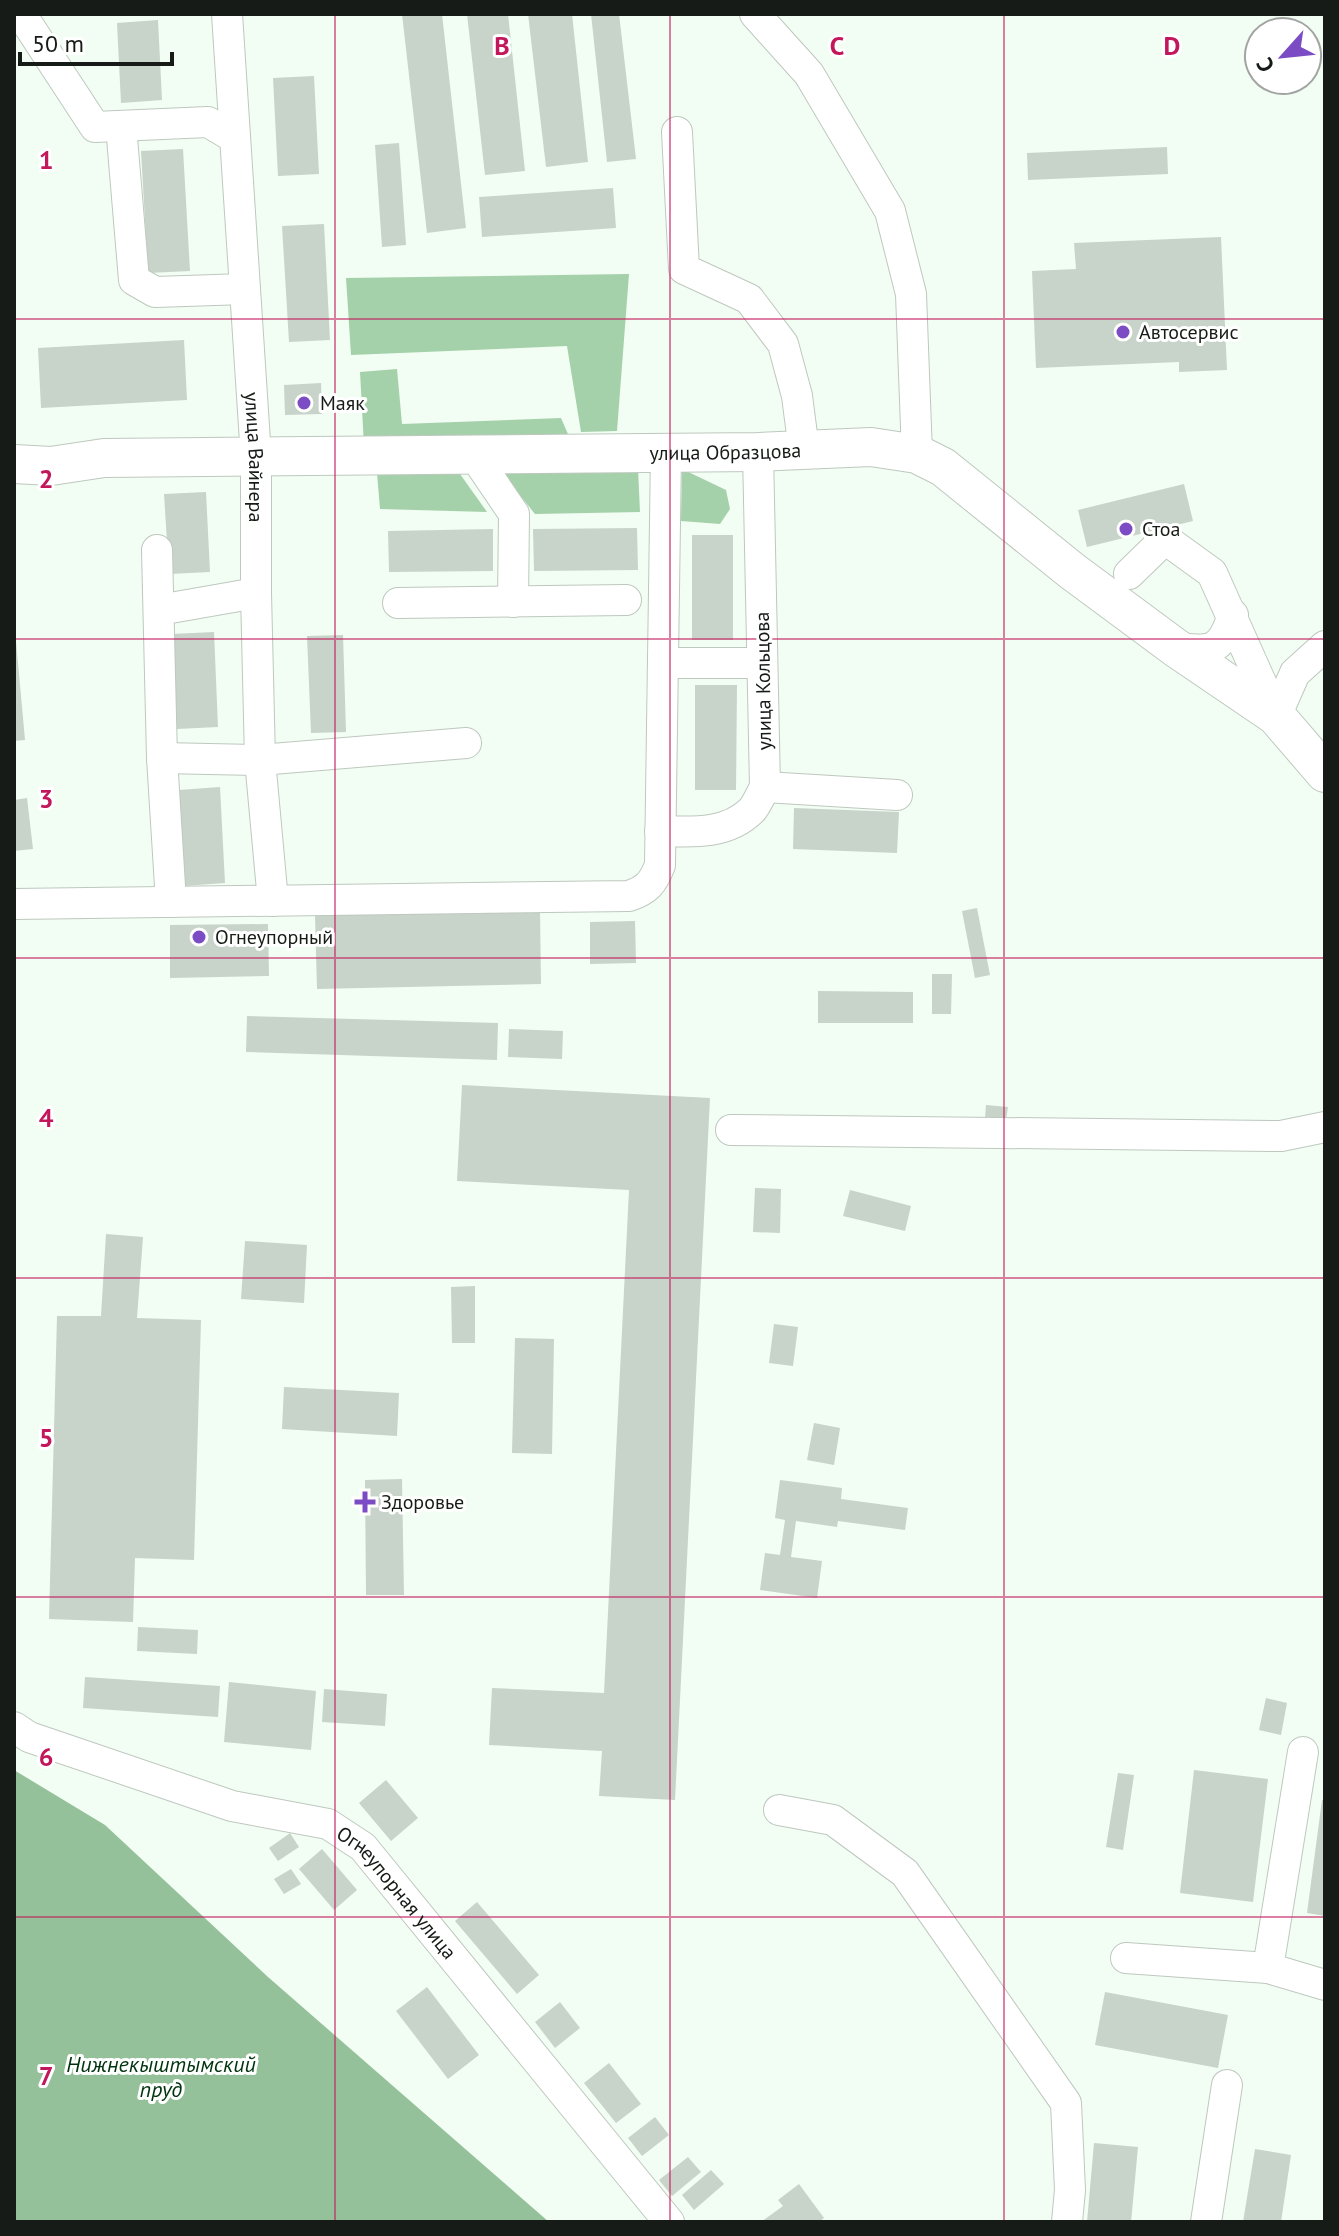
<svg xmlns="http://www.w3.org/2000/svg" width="1339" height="2236" font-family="'PT Sans',sans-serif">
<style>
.forest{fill:#a4d1aa}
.water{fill:#95c19a}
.building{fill:#c8d3c9}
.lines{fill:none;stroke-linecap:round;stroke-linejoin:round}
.minor-casing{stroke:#bec8bf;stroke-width:32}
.major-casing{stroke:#bec8bf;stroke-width:40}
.minor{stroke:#fff;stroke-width:30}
.major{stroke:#fff;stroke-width:38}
.grid{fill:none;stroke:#c2185b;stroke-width:2;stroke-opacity:0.55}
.poi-dot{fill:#7b4cc4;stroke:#fff;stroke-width:3}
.labels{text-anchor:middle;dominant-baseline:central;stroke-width:6;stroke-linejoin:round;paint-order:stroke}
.poi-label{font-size:20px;fill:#171b17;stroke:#fff;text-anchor:start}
.street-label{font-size:20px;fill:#171b17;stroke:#fff}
.water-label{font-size:22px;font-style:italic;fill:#00340f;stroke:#fff}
.grid-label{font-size:26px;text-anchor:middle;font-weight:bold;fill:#c2185b;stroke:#fff;stroke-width:6;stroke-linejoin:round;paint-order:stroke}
</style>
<rect width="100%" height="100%" fill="#f2fdf3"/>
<path class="forest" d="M629,274L617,431L581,432L567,346L351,355L346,278Z
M397,369L402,424L561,418L571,441L364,446L360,372Z
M498,468L638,469L640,512L535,514Z
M682,469L726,490L730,509L720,524L681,521Z
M377,473L460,474L487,512L380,509Z"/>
<path class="water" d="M14,1770L105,1825L268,1977L549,2222H14Z"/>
<path class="building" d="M402,14H442L466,228L427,233Z
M467,14H508L525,171L485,175Z
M528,14H572L588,162L546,167Z
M591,14H619L636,159L607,162Z
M158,20L162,100L121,103L117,23Z
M314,76L319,174L278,176L273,78Z
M399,143L406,245L382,247L375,145Z
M1167,147L1168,174L1028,180L1027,153Z
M183,149L190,271L148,273L141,151Z
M613,188L616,228L482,237L479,197Z
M324,224L330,340L289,342L282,226Z
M1221,237L1227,370L1179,372V362L1036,368L1032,271L1076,269L1074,243Z
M184,340L187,400L41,408L38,348Z
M321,383L322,414L285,415L284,385Z
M1184,484L1193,521L1087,547L1078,510Z
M206,492L210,572L169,574L164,494Z
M637,528L638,570L534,571L533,529Z
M493,529V571L389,572L388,531Z
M692,535H733V640H692Z
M214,632L218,727L177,729L172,634Z
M343,635L346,732L311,733L307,636Z
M16,641L25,740L14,741V642Z
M695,685H737L736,790H695Z
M220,787L225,883L184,886L179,790Z
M27,798L33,849L14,851V800Z
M794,808L899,812L897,853L793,849Z
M977,908L990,975L975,978L962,911Z
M540,911L541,984L317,989L315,915Z
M635,921L636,963L590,964V922Z
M268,924L269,976L170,978V925Z
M932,974H952L951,1014H932Z
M818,991L913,992V1023H818Z
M247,1016L498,1023L497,1060L246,1052Z
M509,1029L563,1031L562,1059L508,1057Z
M462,1085L710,1098L675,1800L599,1796L602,1751L489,1745L492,1688L604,1693L629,1190L457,1181Z
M986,1105L1008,1107L1006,1120L985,1118Z
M755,1188L781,1189L780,1233L753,1232Z
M850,1190L911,1206L905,1231L843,1216Z
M106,1234L143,1237L137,1318L201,1320L194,1560L135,1558L133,1622L49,1619L57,1316H101Z
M245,1241L307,1245L304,1303L241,1299Z
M475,1286V1343H452L451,1287Z
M774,1324L798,1327L793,1366L769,1363Z
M515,1338L554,1339L552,1454L512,1453Z
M284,1387L399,1393L397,1436L282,1429Z
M814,1423L840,1428L834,1465L807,1460Z
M402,1479L404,1595H366L365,1480Z
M780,1480L842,1488L841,1499L908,1508L905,1530L838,1521L837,1527L796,1521L791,1557L822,1561L817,1598L760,1590L765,1553L780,1555L785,1520L775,1518Z
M138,1627L198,1630L197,1654L137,1651Z
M85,1677L220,1686L218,1717L83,1708Z
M229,1682L316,1691L311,1750L224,1742Z
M324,1689L387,1694L385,1726L322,1722Z
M1266,1698L1287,1703L1281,1735L1259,1730Z
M1194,1770L1268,1779L1253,1902L1180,1893Z
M1118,1773L1134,1775L1123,1850L1106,1847Z
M386,1780L418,1818L391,1841L359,1803Z
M1322,1800H1325V1916L1307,1913Z
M290,1833L299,1847L278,1861L269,1848Z
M322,1849L357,1890L334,1910L299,1869Z
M291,1869L301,1884L284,1894L274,1879Z
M477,1902L539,1975L517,1994L455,1921Z
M427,1987L479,2055L448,2079L396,2011Z
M1105,1992L1228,2015L1218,2068L1095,2045Z
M560,2002L580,2028L555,2048L535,2022Z
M609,2063L641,2104L616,2123L584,2083Z
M655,2117L669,2135L642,2156L628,2138Z
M1094,2143L1138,2147L1131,2222H1087Z
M1255,2149L1291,2155L1281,2222H1243Z
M688,2157L701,2172L672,2196L659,2180Z
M711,2170L724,2184L694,2210L682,2195Z
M799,2184L824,2218L819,2222H761L783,2206L778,2200Z"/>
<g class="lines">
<g class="minor-casing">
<g id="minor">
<path d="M21,14L95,127L208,122L235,138"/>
<path id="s1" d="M227,14L256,457V593L260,760L273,901"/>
<path d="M755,14L809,74L890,211L911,294L917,454"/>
<path d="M121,126L134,280L155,292L245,289"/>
<path d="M677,132L684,269L749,299L783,344L797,396L804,450"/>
<path d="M474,455L514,514L513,602"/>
<path d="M157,550L162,758L171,902"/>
<path d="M1129,574L1165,539L1212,573L1276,716L1295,673L1325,646"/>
<path d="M398,603L626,600"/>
<path d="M159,610L256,593"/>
<path d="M1176,648C1211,652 1221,652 1233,615"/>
<path d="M663,663H762"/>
<path d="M162,758L260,760L466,743"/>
<path d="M765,787L897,795"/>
<path d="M660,831C692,832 727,835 752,810C757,804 761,794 765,787L758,452"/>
<path d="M14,904L629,896C647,890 653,883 660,865L666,453"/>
<path d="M731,1130L1281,1136L1325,1127"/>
<path id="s2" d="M14,1727L29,1737L232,1806L328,1824L363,1847L669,2222"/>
<path d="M1303,1752L1268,1968L1325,1985"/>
<path d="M779,1810L833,1820L905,1873L1066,2103L1070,2190L1067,2222"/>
<path d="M1126,1958L1268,1968"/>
<path d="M1206,2222L1227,2085"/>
</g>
</g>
<g class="major-casing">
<g id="major">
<path id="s3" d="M14,464L51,466L104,458L758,452L871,447L917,454L943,467L1072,571L1176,648L1276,716L1325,773"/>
</g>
</g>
<use href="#minor" class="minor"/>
<use href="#major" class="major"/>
</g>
<path class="grid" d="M335,14V2222M670,14V2222M1004,14V2222M14,319H1325M14,639H1325M14,958H1325M14,1278H1325M14,1597H1325M14,1917H1325"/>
<g class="poi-dot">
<circle cx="1123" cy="332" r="8"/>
<circle cx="304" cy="403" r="8"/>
<circle cx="1126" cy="529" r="8"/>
<circle cx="199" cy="937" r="8"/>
<path d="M361 1490h8v8h8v8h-8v8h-8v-8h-8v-8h8z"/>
</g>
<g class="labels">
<g class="poi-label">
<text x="1139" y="332">Автосервис</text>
<text x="320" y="403">Маяк</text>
<text x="1142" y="529">Стоа</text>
<text x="215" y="937">Огнеупорный</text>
<text x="381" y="1502">Здоровье</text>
</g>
<g class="street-label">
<text stroke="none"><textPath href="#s3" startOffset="712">улица Образцова</textPath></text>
<text stroke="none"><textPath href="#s1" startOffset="444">улица Вайнера</textPath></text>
<text transform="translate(763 681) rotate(-91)">улица Кольцова</text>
<text stroke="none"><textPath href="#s2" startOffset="428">Огнеупорная улица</textPath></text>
</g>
<g class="water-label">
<text x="161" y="2064">Нижнекыштымский<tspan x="161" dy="25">пруд</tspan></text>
</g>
</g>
<g class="grid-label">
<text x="502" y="55">B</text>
<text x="837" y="55">C</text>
<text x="1172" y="55">D</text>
<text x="46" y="169">1</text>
<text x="46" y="488">2</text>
<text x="46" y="808">3</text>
<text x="46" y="1127">4</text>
<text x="46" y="1447">5</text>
<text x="46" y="1766">6</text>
<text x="46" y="2085">7</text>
</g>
<rect width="1339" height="2236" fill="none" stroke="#171b17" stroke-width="32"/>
<g transform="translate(1283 56) rotate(243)"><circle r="38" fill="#ffffff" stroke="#a2a4a2" stroke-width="2"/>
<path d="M0-6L14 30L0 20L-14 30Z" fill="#7b4cc4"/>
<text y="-12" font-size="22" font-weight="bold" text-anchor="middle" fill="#171b17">С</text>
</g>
<path d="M20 52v12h152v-12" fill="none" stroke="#171b17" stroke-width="4"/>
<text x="32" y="52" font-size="24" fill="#171b17" stroke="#ffffff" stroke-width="6" paint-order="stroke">50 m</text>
</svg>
